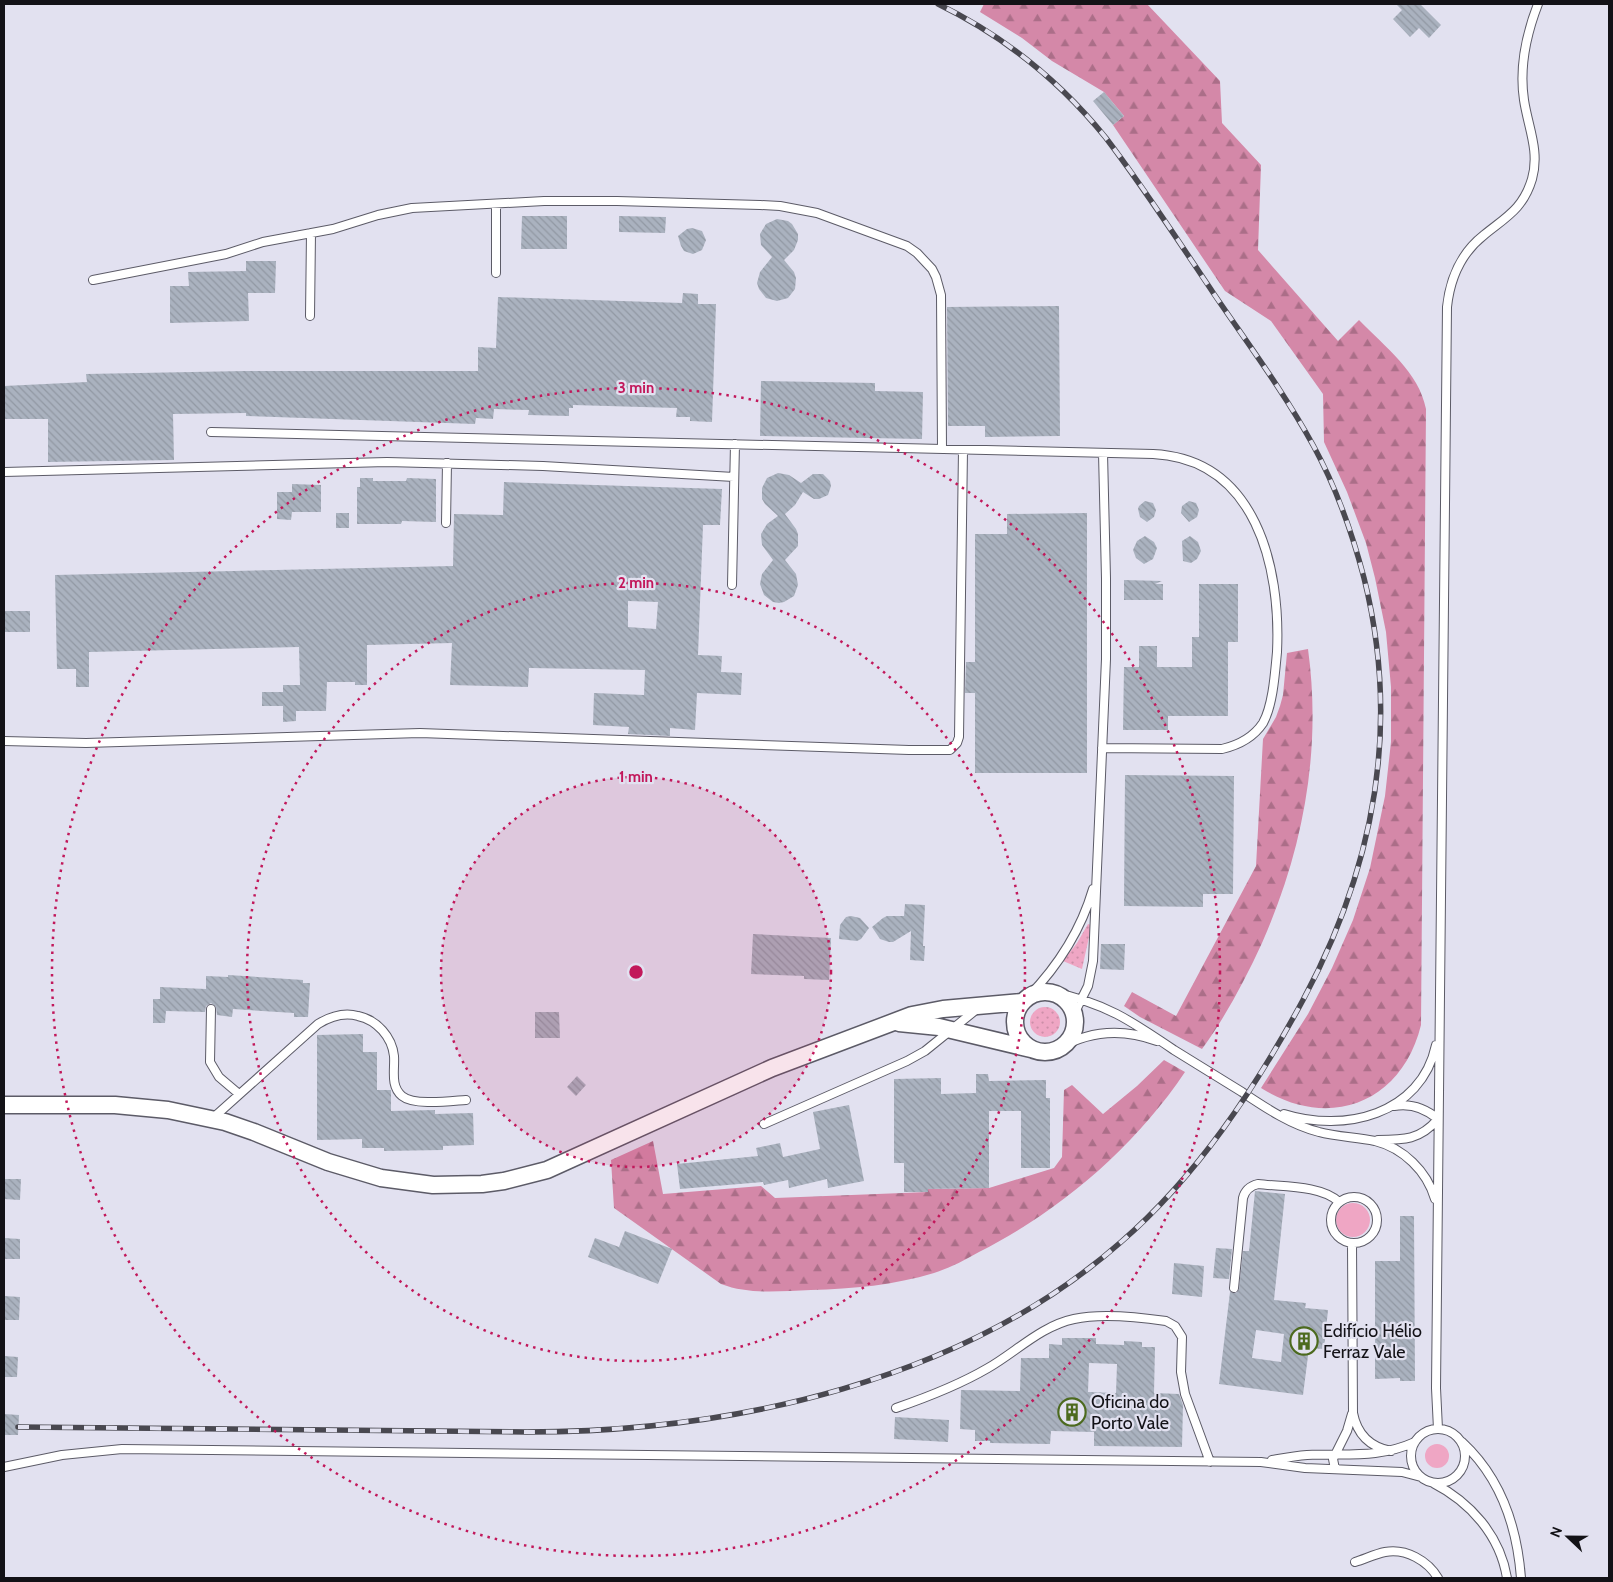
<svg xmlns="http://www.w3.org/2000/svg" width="1613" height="1582" font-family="Cabin,sans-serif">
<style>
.grass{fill:#efa6c4}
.forest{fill:url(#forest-firs)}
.park{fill:url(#park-dots)}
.building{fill:url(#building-back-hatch);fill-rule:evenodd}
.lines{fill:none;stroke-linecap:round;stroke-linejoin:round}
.lane-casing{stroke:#5c5b67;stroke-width:10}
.street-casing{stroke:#5c5b67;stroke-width:19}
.lane{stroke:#fff;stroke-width:8}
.street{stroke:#fff;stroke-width:16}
.rail-casing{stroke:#494850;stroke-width:5.5}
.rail{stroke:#e2e1f0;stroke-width:4;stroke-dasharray:11;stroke-linecap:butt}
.ring{fill:none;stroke:#c2185b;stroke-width:2.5;stroke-dasharray:2.5 5}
.labels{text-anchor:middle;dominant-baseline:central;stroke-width:4.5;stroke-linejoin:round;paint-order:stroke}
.poi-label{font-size:18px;fill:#131217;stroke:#e2e1f0;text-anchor:start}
.centre{fill:#c2185b;stroke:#e2e1f0;stroke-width:2.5}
.ring-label{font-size:15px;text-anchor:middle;font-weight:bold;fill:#c2185b;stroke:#e2e1f0;stroke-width:4.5;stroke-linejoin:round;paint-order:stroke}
</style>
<defs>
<pattern id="forest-firs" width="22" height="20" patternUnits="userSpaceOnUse" patternTransform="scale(1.25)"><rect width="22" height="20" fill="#d488a8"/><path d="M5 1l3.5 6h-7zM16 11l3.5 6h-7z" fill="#ab6e88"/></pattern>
<pattern id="park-dots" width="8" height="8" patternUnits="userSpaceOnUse" patternTransform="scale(1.25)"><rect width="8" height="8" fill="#efa6c4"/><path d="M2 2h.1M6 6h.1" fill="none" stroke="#cc8ea8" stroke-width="1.8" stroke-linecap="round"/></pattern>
<pattern id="building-back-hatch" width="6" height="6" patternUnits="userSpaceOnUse" patternTransform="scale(1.25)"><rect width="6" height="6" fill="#aab2bf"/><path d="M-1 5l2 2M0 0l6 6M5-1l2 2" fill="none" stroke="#9198a3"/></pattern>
</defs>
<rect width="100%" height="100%" fill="#e2e1f0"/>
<path class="grass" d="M1336 1220a17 17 0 1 1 34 0a17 17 0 1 1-34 0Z
M1425 1456a12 12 0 1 1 24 0a12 12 0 1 1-24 0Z"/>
<path class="forest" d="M984,4H1147L1220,81L1222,123L1261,165L1258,250L1338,341L1359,320C1385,347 1419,372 1426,409L1421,1025C1402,1103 1329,1131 1261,1088L1308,1014L1332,968L1353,920L1370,868L1385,796L1391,742V687L1386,632L1375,578L1366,543L1347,492L1324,442L1323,394L1271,321L1225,291L1113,125L1124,116L1104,92L1052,61L1022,38L980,12Z
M1308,649C1322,751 1303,850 1262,943C1245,980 1226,1016 1202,1049L1140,1017L1124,1006L1132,992L1176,1016L1256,866L1263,739L1276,717L1280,706L1283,695L1287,653Z
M1164,1060L1185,1072C1134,1148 1060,1211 979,1252C965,1260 950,1268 934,1273C894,1285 853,1289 811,1290C780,1291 750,1295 721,1284L614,1208L611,1160L653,1141L663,1194L761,1186L775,1198L928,1192V1189L989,1188L1054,1168L1062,1157L1064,1090L1072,1085L1103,1114L1137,1086Z"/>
<path class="park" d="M1088,924L1091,925V928L1082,969L1063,961L1077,943Z
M1030 1022a15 15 0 1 1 30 0a15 15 0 1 1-30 0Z"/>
<path class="building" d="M1396,4H1420L1441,25L1429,38L1419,28L1410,37L1393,19L1402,10Z
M1104,92L1124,116L1113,125L1093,101Z
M522,216H567V249H521Z
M619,216L666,217L665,233L619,232Z
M777,219L788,221L792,224L798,234V240L794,250L784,260L794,272L796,278L795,289L788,298L777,301L766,298L759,289L757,283L760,272L772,257L761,245L760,234L766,224Z
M692,228L702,231L706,240L702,250L693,254L684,251L681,246L678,236L687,229Z
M246,261H276L275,293H248L249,321L170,323V286H189L188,272L246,271Z
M683,293L698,294V304H716L712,422L690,421V417H676L677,408L573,405V408H569V416L528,415L529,410L494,409L493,419L476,418L475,424L246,416V413L173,414L174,460L48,462V419H4V386L87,382L86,374L245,371H478V347L496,348L498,297L682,303Z
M1059,306L1060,436L985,437V426H948L947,307Z
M761,381L875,383V391L923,392L922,439L760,436Z
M778,473L789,475L801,483L813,474H823L830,481L831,486L828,495L819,499H814L803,492L795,505L785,514L796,529L798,534V546L785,560L796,574L798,585L794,596L784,602L779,603L773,602L764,595L760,584L762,574L773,560L762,545L761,534L767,524L778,516L765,504L762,499V488L767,478Z
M360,478H373V481H406L407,478L436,479V522L402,521L401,524H357V487H360Z
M504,482L722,489L720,525H703L698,655L722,656L721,672L742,673L741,695L697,693L695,730L670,728V736L628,734L629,727L593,725L594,693L644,695L645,670L529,668L528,687L450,685L452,643L367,645V685H355V682H327L326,711H296V721L283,722V706H262V692H283V685H300L299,647L89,652V687H76V669H57L55,575L453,566L454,514L503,515ZM628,601L658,602L656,629L628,627Z
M292,484L321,485V512H292L291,520L277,519V492H292Z
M1145,501L1153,503L1156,510L1154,517L1147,522L1140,517L1138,509L1139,506Z
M1189,501L1196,503L1199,510L1197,517L1189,522L1181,513L1182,506Z
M336,513H349V528H336Z
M1087,513V773H975V693H965L966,662H975V534H1007V514Z
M1145,536L1154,542L1157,548L1153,559L1144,564L1136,558L1133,550L1137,541Z
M1190,536L1198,542L1201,551L1197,559L1191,563L1183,561L1182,541Z
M1124,580L1162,581L1155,584H1163V600H1124Z
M1199,584H1238V642H1228V716H1168V730H1123L1124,667H1139V646H1157V667H1192V637H1199Z
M4,611H30V632H4Z
M1125,775L1234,776L1233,894H1203V907L1124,906Z
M905,904L925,905L923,946H925L924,961L910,960L911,931L893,942H889L880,939L872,927L883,918L887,916H904Z
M851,916L860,918L869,928L861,939L857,941L839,939L840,925L846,917Z
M753,934L831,938L829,980L804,979V976L751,974Z
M1101,944H1125L1124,970L1100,969Z
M228,975L303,980V983H310L308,1017H294V1013L233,1009L232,1017L217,1015L216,1007L211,1003L206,1006L205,1012L166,1011L165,1023H153V999H160V987L206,989V976L228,977Z
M535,1012H559L560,1038H535Z
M363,1034V1052H377V1090H391V1111L435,1110V1114L473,1113L474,1145L443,1146V1150L384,1151V1148H362V1139L317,1140V1035Z
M976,1074H988L989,1081L1046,1080V1098H1050V1168H1021V1111H989V1188L928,1189V1192H904V1163H894V1079L941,1078V1094L976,1093Z
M577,1076L586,1085L576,1096L567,1087Z
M849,1105L864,1181L828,1188L827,1179L789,1188L788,1180L764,1185L763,1182L680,1189L677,1164L758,1156L756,1148L780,1143L783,1157L820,1149L813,1112Z
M4,1179H21L20,1200L4,1199Z
M1255,1191L1285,1194L1274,1300L1306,1303L1305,1308L1328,1310L1324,1349L1309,1348L1303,1395L1219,1384L1230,1292L1236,1293L1239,1289L1243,1251H1249ZM1256,1330L1284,1334L1281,1362L1252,1358Z
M1400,1216H1414L1415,1381H1400V1378L1375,1379V1261H1400Z
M625,1231L672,1249L658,1284L588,1257L595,1238L619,1247Z
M4,1238L20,1239V1259H4Z
M1216,1248L1232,1249L1229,1279L1213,1278Z
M1174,1263L1204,1266L1202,1297L1172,1294Z
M4,1296L20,1297L19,1320H4Z
M1062,1338H1096V1344L1124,1345V1341L1142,1342V1347H1155L1154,1393L1179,1394L1183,1405L1182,1447L1094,1446V1432L1051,1431L1050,1444L990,1443V1441H975V1430L960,1429L961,1390L1020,1391L1021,1358H1049V1344L1062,1345ZM1089,1363L1117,1364L1116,1393L1088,1392Z
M4,1356L18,1357L17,1377H4Z
M4,1414L19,1415L18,1435H4Z
M895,1417L949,1420L948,1442L894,1439Z"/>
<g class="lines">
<g class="lane-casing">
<path id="lane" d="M496,204V273
M93,280L226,254L263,242L333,229L378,215L412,208L544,201H617L760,205L780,206L817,213L907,246L917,253L932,269L936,277L941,295L942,449
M310,316L311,233
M211,432L1153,454C1256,459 1281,567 1277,652C1275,673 1273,705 1263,723C1253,738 1239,745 1222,749L1102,748
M4,472L387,462L543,466L734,477
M446,523L447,463
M732,585L735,444
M4,741L86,743L420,733L909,750H950L957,743L959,737L963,450
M1052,992C1105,1003 1130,1020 1174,1050C1197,1064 1219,1078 1242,1092C1266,1108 1291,1125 1319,1132C1337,1137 1357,1137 1375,1141C1403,1148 1427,1171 1435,1199
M1028,997C1058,966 1081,930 1093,889
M211,1009L210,1062L219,1077L239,1094
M1074,1014L1088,986L1093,961L1106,659V578L1103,453
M1058,1049C1090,1030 1122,1028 1157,1041
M1284,1114C1344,1133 1421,1115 1436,1045
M213,1118L318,1024C331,1016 344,1012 358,1016C377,1020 392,1037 394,1056C395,1070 390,1086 402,1096C414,1106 451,1101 466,1100
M764,1124L907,1061L925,1051L977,1009
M1378,1140C1404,1140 1420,1140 1438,1119C1425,1108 1411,1103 1394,1106
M1331 1220a23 23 0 1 1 46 0a23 23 0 1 1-46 0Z
M1352,1243L1353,1413C1357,1434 1370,1447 1391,1451
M1234,1288L1243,1198C1245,1190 1250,1186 1258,1184C1282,1187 1321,1185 1339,1202
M896,1408C928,1397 959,1385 988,1368C1016,1352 1041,1326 1074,1319C1100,1313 1139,1317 1166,1321L1175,1326L1182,1337L1181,1372L1185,1394L1210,1462
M1438,1429L1436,1388L1447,307C1450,279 1461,253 1484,235C1506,217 1523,209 1532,179C1540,151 1528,127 1524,100C1519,67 1526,35 1538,4
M1411 1456a27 27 0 1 1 54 0a27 27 0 1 1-54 0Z
M1462,1442C1501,1478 1517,1526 1521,1578
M1272,1460C1284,1458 1295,1456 1307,1455C1347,1453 1377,1459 1415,1442
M4,1467L62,1455L122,1449L1261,1462L1305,1468L1402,1472L1421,1477
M1335,1469L1333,1459L1347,1431L1352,1414
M1433,1483C1470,1502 1500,1535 1507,1578
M1355,1562C1365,1559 1375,1554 1385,1552C1406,1548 1428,1561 1438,1578"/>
</g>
<g class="street-casing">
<path id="street" d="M1015 1022a30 30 0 1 1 60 0a30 30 0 1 1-60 0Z
M899,1023L939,1027L1031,1049
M4,1105H115L168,1110L225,1122L254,1132L328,1162L381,1178L433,1185L482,1184L504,1181L547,1170L772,1068L912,1015L943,1009L1022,1002"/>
</g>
<use href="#lane" class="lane"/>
<use href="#street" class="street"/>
<g class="rail-casing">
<path id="rail" d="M18,1427L527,1432C733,1432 963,1381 1121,1242C1197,1176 1255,1089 1303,1000C1374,868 1401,726 1364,578C1352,532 1336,487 1313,445C1284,392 1248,344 1214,294C1179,242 1144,188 1106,138C1060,81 1004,36 938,4"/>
</g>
<use href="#rail" class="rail"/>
</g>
<circle cx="636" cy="972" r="195" fill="#c2185b" fill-opacity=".12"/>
<g class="ring">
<circle cx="636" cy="972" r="195"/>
<circle cx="636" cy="972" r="389"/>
<circle cx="636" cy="972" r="584"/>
</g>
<defs>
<g id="building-ring" transform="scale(1.4375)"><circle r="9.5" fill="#e2e1f0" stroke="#4c6a1e" stroke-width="1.5"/><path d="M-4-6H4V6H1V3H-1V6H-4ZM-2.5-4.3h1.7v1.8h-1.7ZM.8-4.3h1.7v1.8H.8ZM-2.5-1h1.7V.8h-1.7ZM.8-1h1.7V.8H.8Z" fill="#4c6a1e"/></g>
</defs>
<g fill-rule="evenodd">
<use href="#building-ring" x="1304" y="1341"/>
<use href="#building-ring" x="1072" y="1412"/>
</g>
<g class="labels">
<g class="poi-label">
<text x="1323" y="1331">Edifício Hélio<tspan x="1323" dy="21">Ferraz Vale</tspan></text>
<text x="1091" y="1402">Oficina do<tspan x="1091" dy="21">Porto Vale</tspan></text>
</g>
</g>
<circle cx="636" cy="972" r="8" class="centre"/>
<g class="ring-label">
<text x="636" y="393">3 min</text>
<text x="636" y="588">2 min</text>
<text x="636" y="782">1 min</text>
</g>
<rect width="1613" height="1582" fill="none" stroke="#131217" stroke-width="10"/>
<g transform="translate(1568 1537) rotate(292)" stroke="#e2e1f0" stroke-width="4" paint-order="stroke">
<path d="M0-4L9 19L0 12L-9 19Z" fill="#131217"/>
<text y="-8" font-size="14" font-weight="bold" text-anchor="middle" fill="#131217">N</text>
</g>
</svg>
